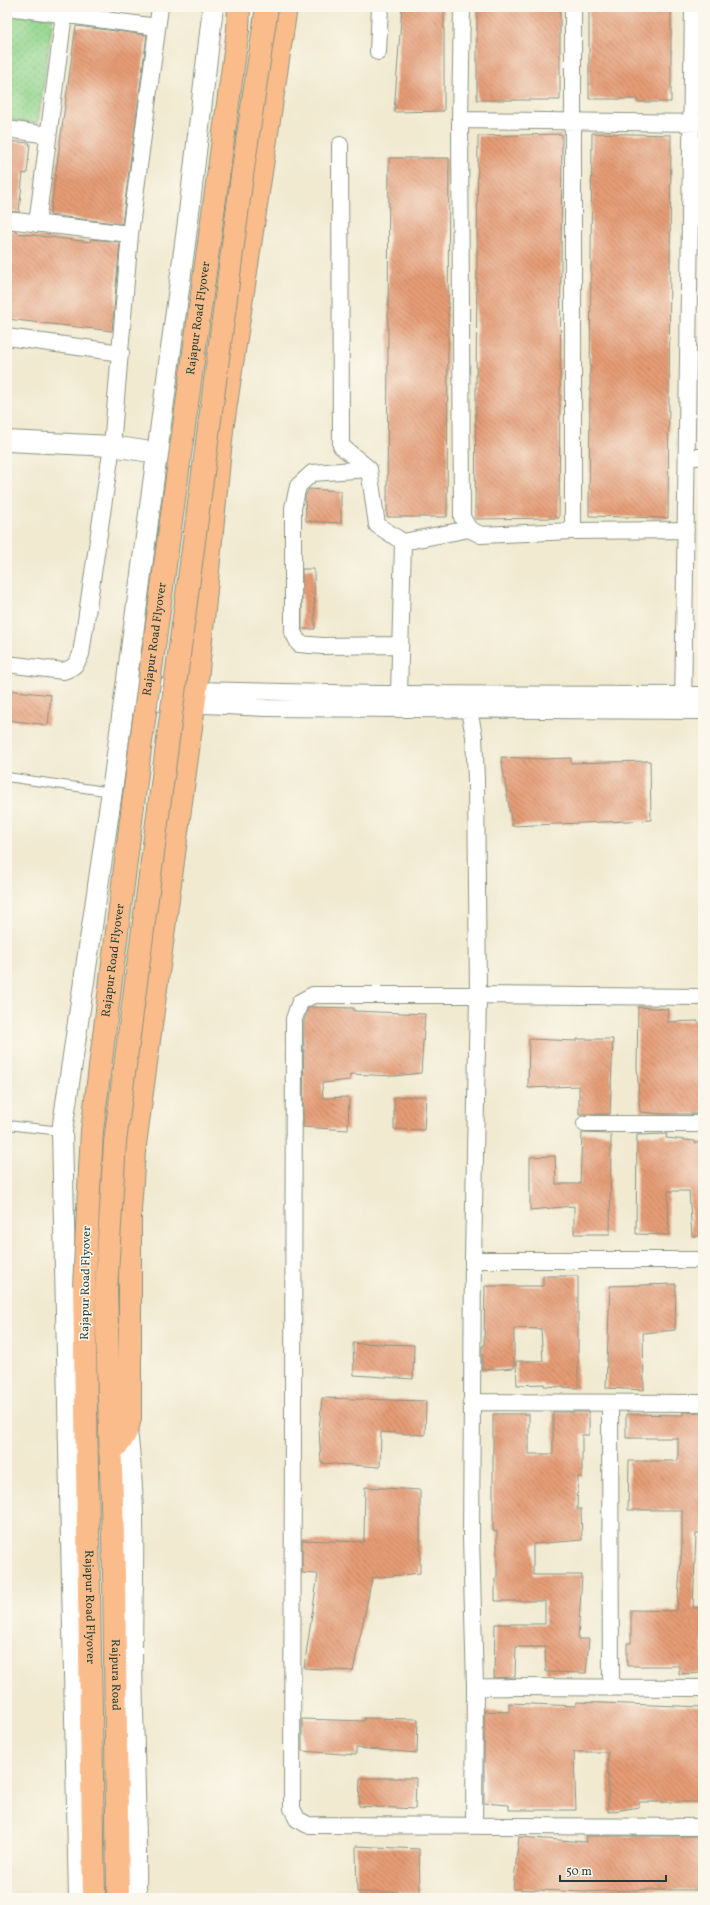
<svg xmlns="http://www.w3.org/2000/svg" width="710" height="1905" font-family="Vollkorn,serif">
<style>
.park{fill:url(#park-dots);stroke:#598a61}
.building{fill:url(#building-back-hatch)}
.lines{fill:none;stroke-linecap:round;stroke-linejoin:round}
.service-casing{stroke:#889482;stroke-width:10}
.minor-casing{stroke:#889482;stroke-width:18}
.tertiary-casing{stroke:#889482;stroke-width:22}
.primary-casing{stroke:#889482;stroke-width:24}
.trunk-casing{stroke:#889482;stroke-width:24}
.service{stroke:#fff;stroke-width:8}
.minor{stroke:#fff;stroke-width:16}
.tertiary{stroke:#fff;stroke-width:20}
.primary{stroke:#fabc8b;stroke-width:22}
.trunk{stroke:#fabc8b;stroke-width:22}
.trunk-bridge-casing{stroke:#889482;stroke-width:24;stroke-linecap:butt}
.trunk-bridge{stroke:#fabc8b;stroke-width:22}
.labels{text-anchor:middle;dominant-baseline:central;stroke-width:3;stroke-linejoin:round;paint-order:stroke}
.street-label{font-size:12px;fill:#1f3d34;stroke:#fbf7ec}
</style>
<defs>
<pattern id="park-dots" width="8" height="8" patternUnits="userSpaceOnUse"><rect width="8" height="8" fill="#93d68e"/><path d="M2 2h.1M6 6h.1" fill="none" stroke="#77af75" stroke-width="1.8" stroke-linecap="round"/></pattern>
<pattern id="building-back-hatch" width="6" height="6" patternUnits="userSpaceOnUse"><rect width="6" height="6" fill="#e59c76"/><path d="M-1 5l2 2M0 0l6 6M5-1l2 2" fill="none" stroke="#b98062"/></pattern>
</defs>
<rect width="100%" height="100%" fill="#fbf7ec"/>
<filter id="ink" filterUnits="userSpaceOnUse"><feTurbulence type="fractalNoise" baseFrequency=".025" numOctaves="2"/><feDisplacementMap in="SourceGraphic" scale="8" xChannelSelector="R" yChannelSelector="G"/><feConvolveMatrix kernelMatrix="1 2 1 2 8 2 1 2 1" color-interpolation-filters="sRGB"/></filter>
<filter id="wash" filterUnits="userSpaceOnUse"><feTurbulence type="fractalNoise" baseFrequency=".012" numOctaves="4" result="noise"/><feDisplacementMap in="SourceGraphic" scale="16" xChannelSelector="R" yChannelSelector="G"/><feGaussianBlur stdDeviation="0.9" result="paint"/><feColorMatrix in="noise" values="0 0 0 0 0 0 0 0 0 0 0 0 0 0 0 0 0 1.4 0 .05"/><feComposite in="paint" operator="in"/></filter>
<g filter="url(#wash)">
<rect width="100%" height="100%" fill="#f1ead1"/>
<path class="park" d="M11,12L53,18L38,123L7,120V16Z"/>
<g id="blocks">
<path class="building" d="M402,7H444V111L394,112Z
M477,7H560V100H477Z
M589,7H671V102H637V99H589Z
M76,26L147,35L122,224L50,215Z
M592,133L671,135L668,518L589,516Z
M562,134L559,518L475,519L478,136Z
M7,141L30,143L27,174L23,173L19,212L7,211Z
M389,158H449L447,517H387Z
M7,230L17,231V233L90,242L91,239L120,242L112,331L7,319Z
M309,489L341,491V523L306,521L305,496Z
M302,569H314L315,629H302Z
M7,690L51,695L48,725L7,720Z
M501,757L543,759L571,758V763L650,761L651,820L512,826Z
M310,1007L354,1008V1011L425,1014L421,1073L394,1076L350,1074V1080L322,1083L323,1098L349,1097L348,1130L303,1127L304,1021L308,1009Z
M638,1007L668,1009L667,1022L698,1021V1023H703V1114H663L640,1112L637,1067Z
M529,1039L577,1041V1039H613L610,1114H579V1086L528,1088Z
M426,1096L424,1130L394,1129V1097Z
M582,1133L609,1134L611,1136L610,1234H574V1206L530,1210V1157L555,1156L556,1184H580Z
M667,1134L666,1138L695,1141V1143L703,1142V1236H692L689,1191H668L669,1235L636,1234L637,1135Z
M543,1276H578V1388L544,1386V1384L517,1385L516,1361H543L541,1329L514,1328V1368L482,1370V1346H484L485,1286H543Z
M676,1284L675,1330L643,1333L644,1390L606,1388L610,1286Z
M353,1343L414,1345L413,1379L354,1375Z
M322,1398L426,1401L425,1435L381,1432L380,1467L321,1463L319,1430Z
M553,1412H589V1435H582V1477H578L577,1509H581L582,1540L533,1544V1575H582L578,1639H589L586,1673L546,1672L545,1647H516L515,1677L494,1678L495,1624H545V1601H495V1578H497V1531H493V1414H529V1454H553Z
M683,1412H703V1534H696L693,1608L703,1607V1673L679,1674V1666H627V1643H631V1610L677,1611L682,1544V1510H628L629,1461H678V1438H626V1414L683,1415Z
M365,1487L420,1490V1573L372,1578L353,1671L304,1668L318,1574L302,1573V1540L364,1542Z
M576,1702L703,1707V1802H639V1807L608,1812V1752H574L576,1810H509V1805L484,1803V1711L509,1712V1703L576,1706Z
M364,1718L418,1719L417,1753L356,1748V1755L302,1751V1719L364,1721Z
M360,1778H416L415,1809L359,1806Z
M585,1836H703V1890H653V1889L584,1892L513,1889L519,1837L586,1842Z
M356,1846L419,1849L420,1892H357Z"/>
</g>
</g>
<g filter="url(#ink)">
<use href="#blocks" fill-opacity="0" stroke="#889482" stroke-width="1"/>
<g class="lines">
<g class="service-casing">
<path id="service" d="M7,777L112,792
M7,1125L61,1131"/>
</g>
<g class="minor-casing">
<path id="minor" d="M8,7L157,27
M462,7L460,120L703,123
M573,7V531L686,530
M378,52L380,7
M460,120L462,517L469,529L481,535L573,531
M7,129L48,135
M340,145L341,446L369,469L377,525L403,542L399,694
M7,220L130,234
M37,224L64,14
M7,337L121,353
M687,457H703
M369,469L312,473L298,486L293,508V632L299,644L322,646L400,645
M403,542L469,529
M7,664L63,671C74,668 77,664 81,654L112,446L130,234L160,7
M126,684L196,690L377,694L703,695
M124,701L266,708L703,711
M469,710L474,736L476,779L478,995H313L300,1002L294,1019L292,1808L297,1819L308,1825L703,1827
M683,711L693,7
M703,997L478,995L473,1260H703
M585,1124H703
M473,1260L471,1537L475,1687L703,1688
M471,1402L703,1403
M610,1403L611,1688
M474,1825L475,1687"/>
</g>
<g class="tertiary-casing">
<path id="tertiary" d="M7,441L112,446L157,453L219,460
M127,1431C137,1506 132,1583 132,1658C133,1738 137,1818 136,1898
M79,1898L62,1131L114,777L188,221L213,7"/>
</g>
<g class="primary-casing">
<path id="primary" d="M110,1452C122,1442 127,1433 130,1418V1210L134,1152L196,690L222,430L286,7"/>
</g>
<g class="trunk-casing">
<g id="trunk">
<path d="M238,30L239,7"/>
<path id="s1" d="M84,1286L94,1898"/>
<path id="s2" d="M106,1290L114,1574L118,1898"/>
</g>
</g>
<use href="#service" class="service"/>
<use href="#minor" class="minor"/>
<use href="#tertiary" class="tertiary"/>
<use href="#primary" class="primary"/>
<use href="#trunk" class="trunk"/>
<g class="trunk-bridge-casing">
<g id="trunk-bridge">
<path id="s3" d="M84,1286L92,1131L140,749L238,30"/>
<path d="M106,1290L115,1142L242,176L267,7"/>
</g>
</g>
<use href="#trunk-bridge" class="trunk-bridge"/>
</g>
</g>
<g class="labels">
<g class="street-label">
<text stroke="none"><textPath href="#s3" startOffset="975">Rajapur Road Flyover</textPath></text>
<text stroke="none"><textPath href="#s3" startOffset="651">Rajapur Road Flyover</textPath></text>
<text stroke="none"><textPath href="#s3" startOffset="327">Rajapur Road Flyover</textPath></text>
<text transform="translate(86 1283) rotate(-89)">Rajapur Road Flyover</text>
<text stroke="none"><textPath href="#s1" startOffset="321">Rajapur Road Flyover</textPath></text>
<text stroke="none"><textPath href="#s2" startOffset="385">Rajpura Road</textPath></text>
</g>
</g>
<rect width="710" height="1905" fill="none" stroke="#fbf7ec" stroke-width="24"/>
<path d="M560 1875v6h106v-6" fill="none" stroke="#1f3d34" stroke-width="2"/>
<text x="566" y="1875" font-size="12" fill="#1f3d34" stroke="#fbf7ec" stroke-width="3" paint-order="stroke">50 m</text>
</svg>
